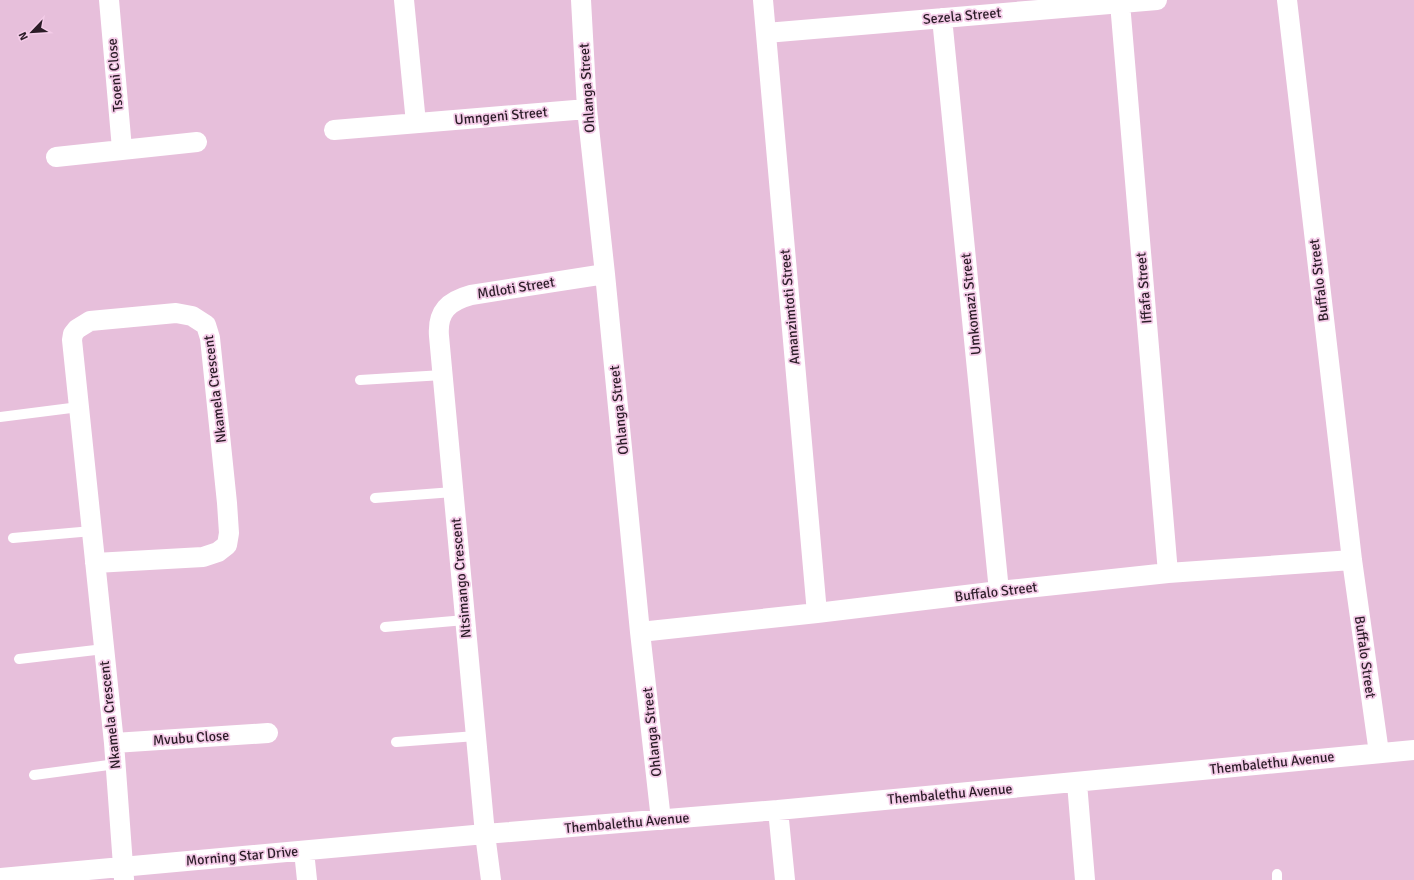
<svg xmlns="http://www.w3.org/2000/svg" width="1414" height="880" font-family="Signika,sans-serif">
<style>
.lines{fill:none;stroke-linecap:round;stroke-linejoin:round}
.lane{stroke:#fff;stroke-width:10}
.street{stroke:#fff;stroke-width:20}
.labels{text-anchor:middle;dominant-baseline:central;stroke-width:3.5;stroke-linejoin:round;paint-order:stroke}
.street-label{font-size:14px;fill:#2b1c27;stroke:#f4cce8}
</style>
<rect width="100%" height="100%" fill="#e7bfdb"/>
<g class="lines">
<path class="lane" d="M360,380L443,375
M0,417L79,407
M375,498L453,492
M13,538L92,531
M385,627L465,620
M19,659L104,649
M396,742L476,736
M34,775L116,764
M1277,874V880"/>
<path class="street" d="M109,0L122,149
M404,0L416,123
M581,0L587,109L605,274L640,632L661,820
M763,0L817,613
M1287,0L1352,560L1379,753
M1120,3L1168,573
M942,18L999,591
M766,33L1157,0
M334,130L587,109
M56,157L197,142
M95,563L203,557L218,552L227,545L229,533L227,503L210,338L206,325L192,316L176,313L90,321L77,329L73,334L72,340L114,743L124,879
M640,632L817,613L999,591L1168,573L1352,560
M114,743L268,733
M1077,783L1085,880
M778,810L785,880
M304,851L307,880
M0,878L485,834L778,810L1414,750
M491,880L485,834L439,336C437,311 449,301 471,295L605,274"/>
</g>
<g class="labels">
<g class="street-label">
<text transform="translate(962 16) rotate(-5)">Sezela Street</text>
<text transform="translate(115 75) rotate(-95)">Tsoeni Close</text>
<text transform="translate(587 88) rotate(-94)">Ohlanga Street</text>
<text transform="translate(501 116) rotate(-5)">Umngeni Street</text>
<text transform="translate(1319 280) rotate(-97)">Buffalo Street</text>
<text transform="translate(516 288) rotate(-9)">Mdloti Street</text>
<text transform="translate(1144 288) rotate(-95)">Iffafa Street</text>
<text transform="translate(971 304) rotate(-96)">Umkomazi Street</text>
<text transform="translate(790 307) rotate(-95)">Amanzimtoti Street</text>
<text transform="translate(215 389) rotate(-97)">Nkamela Crescent</text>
<text transform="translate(619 410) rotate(-96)">Ohlanga Street</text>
<text transform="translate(461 578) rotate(-95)">Ntsimango Crescent</text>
<text transform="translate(996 592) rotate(-7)">Buffalo Street</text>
<text transform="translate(1365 657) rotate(82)">Buffalo Street</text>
<text transform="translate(110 715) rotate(-96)">Nkamela Crescent</text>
<text transform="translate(652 732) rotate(-96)">Ohlanga Street</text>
<text transform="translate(191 738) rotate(-4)">Mvubu Close</text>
<text transform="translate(1272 763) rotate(-6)">Thembalethu Avenue</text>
<text transform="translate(950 794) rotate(-5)">Thembalethu Avenue</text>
<text transform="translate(627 823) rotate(-5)">Thembalethu Avenue</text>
<text transform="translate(242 856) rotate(-5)">Morning Star Drive</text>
</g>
</g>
<g transform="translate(32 32) rotate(245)" stroke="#f4cce8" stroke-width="3" paint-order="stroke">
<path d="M0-3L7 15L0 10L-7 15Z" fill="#2b1c27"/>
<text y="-6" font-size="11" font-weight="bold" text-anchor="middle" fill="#2b1c27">N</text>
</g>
</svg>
